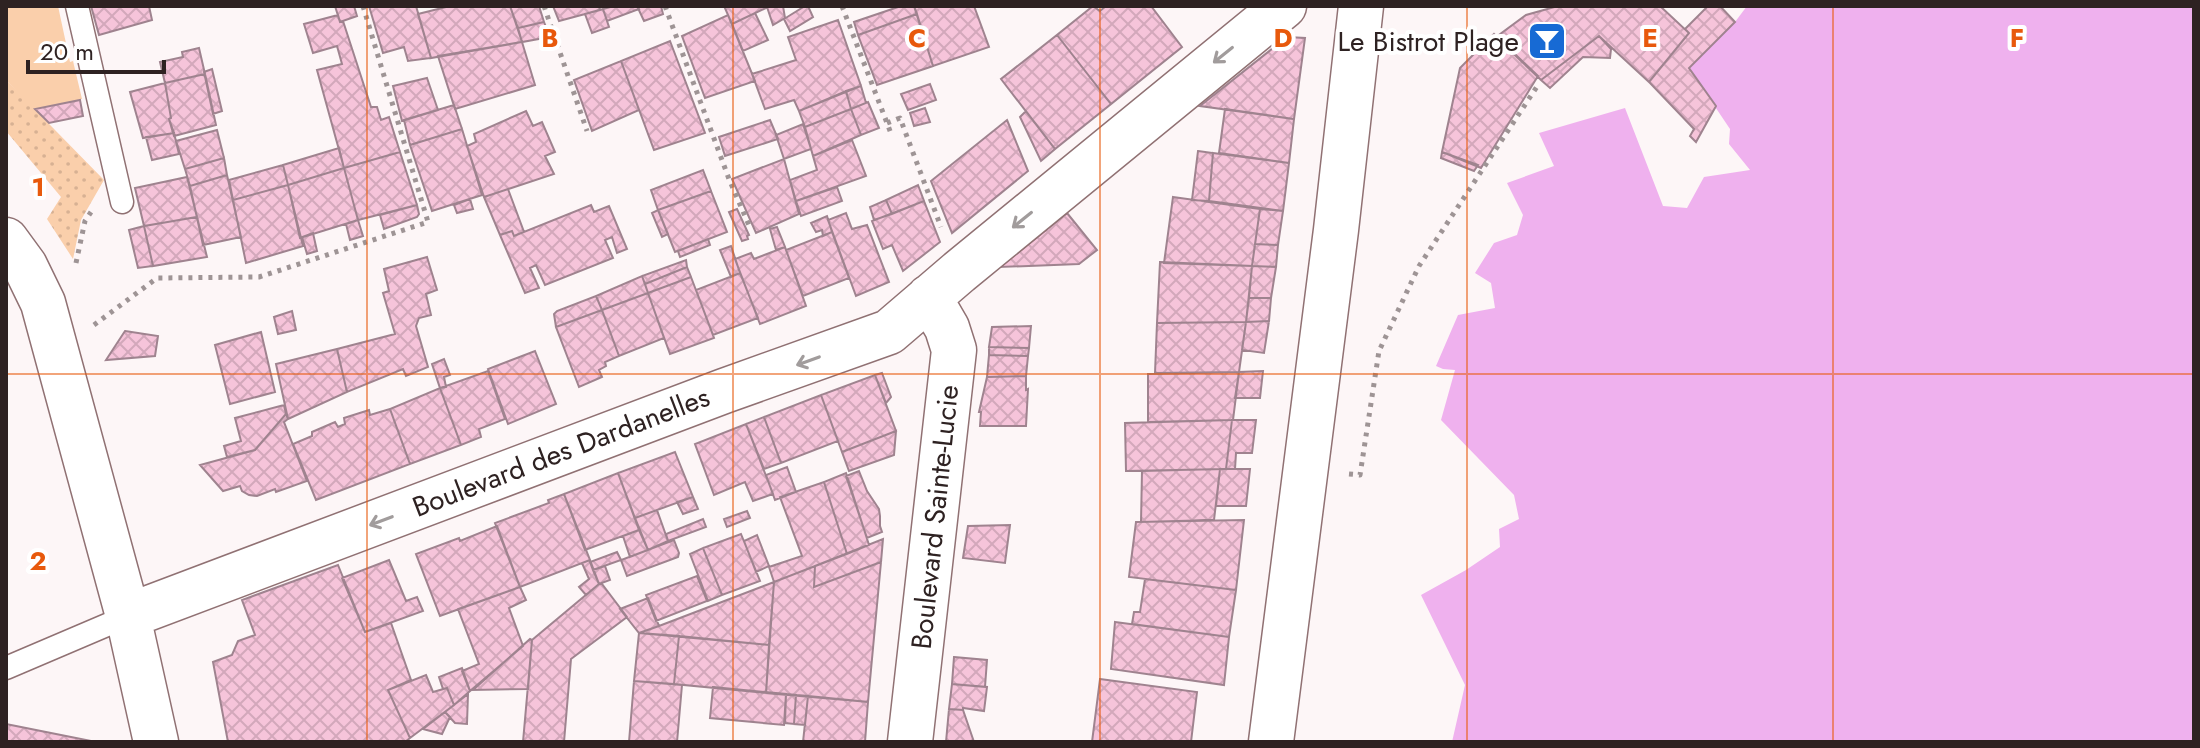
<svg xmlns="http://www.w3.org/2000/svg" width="2200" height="748" font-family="Jost,sans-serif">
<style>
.garden{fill:url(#garden-dots)}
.pitch{fill:#facfab}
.water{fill:#efb1ee}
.building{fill:url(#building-cross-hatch);stroke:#9f838f;stroke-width:2}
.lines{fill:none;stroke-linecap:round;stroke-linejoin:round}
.service-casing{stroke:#907173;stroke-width:25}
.minor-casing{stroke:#907173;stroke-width:47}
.secondary-casing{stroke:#907173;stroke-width:47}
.path{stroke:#9e9495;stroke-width:5;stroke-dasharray:4 6;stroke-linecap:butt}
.service{stroke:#fff;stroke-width:22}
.minor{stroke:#fff;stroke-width:44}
.secondary{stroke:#fff;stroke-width:44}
.oneway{stroke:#a19c9c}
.grid{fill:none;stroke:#e8590c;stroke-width:2;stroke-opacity:0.55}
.labels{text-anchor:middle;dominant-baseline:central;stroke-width:8;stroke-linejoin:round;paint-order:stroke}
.poi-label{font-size:28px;fill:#2e2222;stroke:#fff;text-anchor:end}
.street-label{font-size:28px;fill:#2e2222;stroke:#fff}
.grid-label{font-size:26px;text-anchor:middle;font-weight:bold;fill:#e8590c;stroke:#fff;stroke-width:8;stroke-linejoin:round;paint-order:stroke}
</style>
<defs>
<pattern id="garden-dots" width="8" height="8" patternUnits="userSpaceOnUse" patternTransform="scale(2)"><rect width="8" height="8" fill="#facfab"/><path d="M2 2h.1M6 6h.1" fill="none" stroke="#d7b193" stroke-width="1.8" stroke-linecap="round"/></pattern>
<pattern id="building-cross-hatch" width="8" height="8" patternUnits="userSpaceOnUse" patternTransform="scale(2)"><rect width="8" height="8" fill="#f6c4da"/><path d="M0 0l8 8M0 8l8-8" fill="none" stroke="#d3a8bb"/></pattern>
</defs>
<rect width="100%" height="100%" fill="#fdf6f7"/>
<path class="garden" d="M6,80L104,180L81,220L73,259L47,219L61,197L6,131Z"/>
<path class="pitch" d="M6,6H58L70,62L73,61L82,99L34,110L6,80Z"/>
<path class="water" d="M1747,6H2194V742H1452L1465,685L1421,595L1466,570L1500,547L1499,529L1519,519L1514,495L1441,420L1455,370L1443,369L1436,366L1458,315L1495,308L1491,283L1475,273L1494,243L1517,235L1523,215L1507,183L1554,166L1539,133L1625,108L1663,206L1687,208L1704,177L1750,170L1729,144L1730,129L1689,68L1735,22Z"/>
<path class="building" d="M91,6H149L152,20L99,35Z
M335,6H354L357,16L340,22Z
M369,6H416L431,58L408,61L404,47L383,53Z
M450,6H510L522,42L431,58L418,14Z
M510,6H539L544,22L518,28Z
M553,6H599L600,10L559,21Z
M637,6H661L663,14L644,21Z
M637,6L639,9L607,21L603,9L614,6Z
M724,6H770L732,24Z
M770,6H783L785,18L773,25L767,7Z
M805,6H808L813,17L790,31L784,19Z
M901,6H914L917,14L858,35L854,22Z
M914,6H974L989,47L933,66Z
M1093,6L1100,11L1106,6H1151L1182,47L1111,104L1057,35Z
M1558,6H1660L1689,33L1649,82L1599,36L1541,80L1496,37L1526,15Z
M1708,6H1720L1735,22L1689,68L1716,106L1696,142L1690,136L1694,129L1649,82L1689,33L1685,29Z
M603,9L609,27L592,33L585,14Z
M755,13L768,40L743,51L732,24Z
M917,14L933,66L877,85L858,35Z
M338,15L340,22L343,21L371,107H377L381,120L389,117L400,152L344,168L317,70L342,64L337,46L313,53L304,24Z
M728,15L755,81L705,98L682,36Z
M838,20L861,86L799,111L794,100L765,109L752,74L796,60L788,37Z
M544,22L550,37L522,42L518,28Z
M1494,34L1538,76L1481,168L1442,152L1460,68Z
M1057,35L1111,104L1055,149L1001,79Z
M1599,36L1611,49L1610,58L1583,57L1550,88L1541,80Z
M1287,37L1305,38L1294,119L1200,106Z
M670,41L705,133L654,150L621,61Z
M522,42L535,85L455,109L438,56Z
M199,48L205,74L165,83L160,62L183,57L182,52Z
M621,61L639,110L592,131L574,80Z
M212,69L222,111L213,114L204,72Z
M205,74L216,125L174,136L169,119L171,118L165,83Z
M427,78L438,110L402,121L393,86Z
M165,83L171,118L169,119L174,133L143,138L130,92Z
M930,84L936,100L908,110L901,94Z
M861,86L866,103L851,109L846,91Z
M846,91L851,109L805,127L799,111Z
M80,100L83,116L49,123L35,109Z
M868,102L879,128L861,135L851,109Z
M454,105L462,129L410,145L404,120Z
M925,108L930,122L914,126L910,113Z
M851,109L861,135L813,156L805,127Z
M1225,109L1294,119L1289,163L1219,153Z
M526,111L533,126L542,122L555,152L545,156L554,174L484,197L467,146L476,142L474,134Z
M1026,111L1055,149L1041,161L1020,117Z
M770,120L778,139L725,156L719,137Z
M1007,120L1028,171L952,233L931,181Z
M803,124L811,149L784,159L776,135Z
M462,129L482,195L432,211L410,145Z
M217,130L224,158L185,169L176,141Z
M174,133L179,154L152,160L146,137Z
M852,140L866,176L796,201L790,180L817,170L813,156Z
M339,148L344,168L288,185L283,165Z
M1198,151L1213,153L1209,201L1192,200Z
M400,152L417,205L358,220L344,168Z
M1442,152L1464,160L1478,165L1474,171L1441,158Z
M1213,153L1289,163L1283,211L1209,201Z
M224,158L227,175L190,186L185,169Z
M784,159L799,214L756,233L732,179Z
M283,165L288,185L233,200L229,180Z
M344,168L358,220L300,238L288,185Z
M703,170L711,191L658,210L651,190Z
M227,175L241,237L203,245L190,186Z
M187,177L197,217L144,226L135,188Z
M288,185L303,246L246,263L233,200Z
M918,185L924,201L892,214L886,200Z
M837,187L842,201L801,216L796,201Z
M508,189L524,232L514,236L512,231L500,235L484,197Z
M711,191L727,232L675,252L658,210Z
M1173,197L1260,209L1252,266L1164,263Z
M470,199L473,209L457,213L454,205Z
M886,200L892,214L874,220L870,207Z
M924,201L940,242L903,271L892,245L883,249L872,221Z
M417,205L419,214L417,217L384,229L380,215Z
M591,205L594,212L609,206L627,249L617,253L612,237L605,240L613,258L545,285L536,265L530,268L539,288L525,293L500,235L512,231L514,236Z
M737,209L749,235L747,236L748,239L742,241L729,212Z
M1260,209L1283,211L1278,245L1255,244Z
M658,210L668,234L662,237L652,213Z
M846,213L852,229L867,225L889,282L856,296L828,220Z
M1067,213L1097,250L1079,264L1000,267Z
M827,216L832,232L823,236L822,230L816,232L811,223Z
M197,217L207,257L153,266L144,226Z
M358,220L363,236L350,240L346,224Z
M144,226L153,266L138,268L129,230Z
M777,227L785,247L776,250L770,229Z
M832,232L849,278L803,296L786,250Z
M313,233L317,251L307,254L302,237Z
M708,239L710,245L680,257L678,251Z
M1255,244L1278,245L1276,267L1252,266Z
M731,246L740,273L731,277L720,250Z
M785,247L806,306L760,324L735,259L751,253L754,259Z
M427,257L437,290L426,294L431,315L419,318L416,326L428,367L406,376L403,369L347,392L337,349L395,334L383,293L389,291L384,269Z
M686,260L687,267L645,284L642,276Z
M1160,262L1252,266L1246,322L1157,323Z
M1252,266L1276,267L1271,298H1249Z
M687,267L691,277L648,293L645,284Z
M740,273L758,318L713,335L696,290Z
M642,276L648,293L602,310L596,296Z
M691,277L714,338L670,354L648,293Z
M648,293L664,338L619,356L602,310Z
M596,296L602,310L556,327L554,314L557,311Z
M1249,298H1271L1269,321L1246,322Z
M602,310L619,356L605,362L606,366L599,370L602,377L579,387L556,327Z
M292,311L296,330L278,334L274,317Z
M1269,321L1264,353L1242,350L1246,322Z
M1246,322L1239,372L1155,373L1157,323Z
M1031,326L1029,348L989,347L992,327Z
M125,331L158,336L155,356L106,360Z
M261,332L275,392L230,404L215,345Z
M989,347L1029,348L1028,356L989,355Z
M337,349L347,392L288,419L276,364Z
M535,351L556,404L508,424L488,369Z
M989,355L1028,356L1026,376L987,377Z
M444,359L450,375L444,377L446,387L440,388L432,364Z
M488,371L505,419L479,429L481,437L461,445L440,388Z
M1263,371L1260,398H1235L1239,372Z
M1239,372L1233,420L1148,422V374Z
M882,373L891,397L886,403L875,375Z
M875,375L896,431L842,452L821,395Z
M1026,376V390L1028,389L1026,426H980L981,412H979L987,377Z
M440,388L461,445L410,464L390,409Z
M821,395L838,441L781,463L764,417Z
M284,405L286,414L255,450L227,457L224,446L241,441L235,418Z
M390,409L410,464L316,500L293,444L312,436V432L335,422L338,427L345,424L344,418L369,410L370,415Z
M286,414L288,419L284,422L307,481L276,492L275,489L257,496L249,495L242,491L240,486L223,491L200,465L255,450Z
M764,417L781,463L764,469L746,424Z
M1232,420H1256L1252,453H1236L1235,469H1226Z
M1232,420L1226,469L1126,471L1125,423Z
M746,424L773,494L753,501L745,482L714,495L695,444Z
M896,431L894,455L849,471L842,452Z
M675,452L693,497L635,518L618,473Z
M787,467L796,492L775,500L766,475Z
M1220,469L1214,520L1141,522L1142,471Z
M1220,469H1250L1246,506H1216Z
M859,471L867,491L879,509L880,516V526L882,532L867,538L846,476Z
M618,473L639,530L585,550L564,494Z
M846,473L869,545L847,554L824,482Z
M824,482L847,554L774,582L769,567L802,556L780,497Z
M564,494L590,560L520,587L495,523L549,503L548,500Z
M693,497L698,509L683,514L677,502Z
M657,510L668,541L648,550L635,518Z
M747,511L750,518L727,527L724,519Z
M703,519L706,527L668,541L666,534Z
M1244,520L1236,590L1129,577L1136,522Z
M1010,525L1005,563L963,558L968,526Z
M497,526L520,587L440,616L416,554L459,538L460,541Z
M639,530L648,550L630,557L623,536Z
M741,534L760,581L722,595L703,548Z
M757,535L769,566L756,572L744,541Z
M883,539L881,562L814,587L815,566Z
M674,540L679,553L678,557L627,576L621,560Z
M703,548L722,595L708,601L690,554Z
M617,552L621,560L593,570L590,562Z
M389,560L406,601L417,597L423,611L365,632L342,578Z
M590,560L599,584L586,595L579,587L589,579L582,563Z
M881,562L868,702L766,693L774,582L815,566L814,587Z
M338,565L365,632L391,623L411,680L388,690L410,738L405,742H228L213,662L232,655L238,641L255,635L242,600Z
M605,566L610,580L599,584L593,570Z
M697,576L707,601L656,621L646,595Z
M1145,579L1236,590L1229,637L1132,624L1134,612H1140Z
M774,582L769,645L639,633L659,626Z
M599,584H602L627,617L571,659L564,742H523L532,640Z
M520,587L526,600L509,608L523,646L470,691L462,671L479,664L458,609Z
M648,598L659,626L639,633L620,609Z
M1115,622L1229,637L1224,685L1111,669Z
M639,633L679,636L674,684L634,681Z
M679,636L769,645L766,693L674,684Z
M530,639L532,640L528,689L473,690Z
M954,657L987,660L985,687L952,684Z
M462,668L470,691L454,705L447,688L443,689L439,677Z
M426,675L433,692L447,688L454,705L410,738L388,690Z
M1100,679L1197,692L1191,742H1092Z
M634,681L682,685L677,742H629Z
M952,684L987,687L984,711L963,708V710L949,709Z
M713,687L786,694L784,725L710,718Z
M468,694L467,724L455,723L445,712Z
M786,694L796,695L794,724L785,723Z
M796,695L808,696L805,725L794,724Z
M808,696L868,702L865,742H803Z
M949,709L963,710L974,742H946Z
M445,712L450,717L442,734L423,729Z
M6,724L96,742H6Z"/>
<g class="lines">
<g class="service-casing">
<path id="service" d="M77,6L122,202
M6,668L128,616"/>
</g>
<g class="minor-casing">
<path id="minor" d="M6,240L25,266L43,303L128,616L156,742
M128,616L724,391L889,332L959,272L1284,6
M910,742L954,350L947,328L929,297"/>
</g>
<g class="secondary-casing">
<path id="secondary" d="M1271,742L1336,230L1361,6"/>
</g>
<path class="path" d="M544,6L587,131
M665,6L729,179L751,230
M842,6L892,136
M887,123L900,118L941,227
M76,263L85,221L91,212
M94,325L157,278L259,277L428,222L363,6
M1349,474L1360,475L1379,351L1419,266L1538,85"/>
<use href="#service" class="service"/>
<use href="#minor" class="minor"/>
<use href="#secondary" class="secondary"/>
</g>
<defs><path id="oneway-shaft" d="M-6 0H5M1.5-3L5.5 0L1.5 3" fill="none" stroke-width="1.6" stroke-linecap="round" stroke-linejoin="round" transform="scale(2)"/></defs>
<g class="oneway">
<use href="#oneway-shaft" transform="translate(1223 55) rotate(141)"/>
<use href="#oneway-shaft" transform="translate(1022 220) rotate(141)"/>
<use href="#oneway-shaft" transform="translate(808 361) rotate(160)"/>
<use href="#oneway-shaft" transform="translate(381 521) rotate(159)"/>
</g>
<path class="grid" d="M367,6V742M733,6V742M1100,6V742M1467,6V742M1833,6V742M6,374H2194"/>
<defs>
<g id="bar-square" transform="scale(2)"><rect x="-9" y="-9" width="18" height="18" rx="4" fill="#176ad4" stroke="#fff"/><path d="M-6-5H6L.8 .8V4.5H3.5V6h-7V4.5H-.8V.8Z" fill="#fff"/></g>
</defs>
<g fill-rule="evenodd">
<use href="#bar-square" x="1547" y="41"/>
</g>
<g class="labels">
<g class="poi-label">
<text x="1519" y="41">Le Bistrot Plage</text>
</g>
<g class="street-label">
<text transform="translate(561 452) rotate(-21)">Boulevard des Dardanelles</text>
<text transform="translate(935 517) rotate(-84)">Boulevard Sainte-Lucie</text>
</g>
</g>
<g class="grid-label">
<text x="550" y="47">B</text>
<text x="917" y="47">C</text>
<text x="1283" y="47">D</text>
<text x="1650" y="47">E</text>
<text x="2017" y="47">F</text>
<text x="38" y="196">1</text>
<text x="38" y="570">2</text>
</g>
<rect width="2200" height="748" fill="none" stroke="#2e2222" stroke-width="16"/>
<path d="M28 60v12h136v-12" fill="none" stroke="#2e2222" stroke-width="4"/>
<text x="40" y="60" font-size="24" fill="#2e2222" stroke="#ffffff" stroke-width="6" paint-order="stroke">20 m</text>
</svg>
